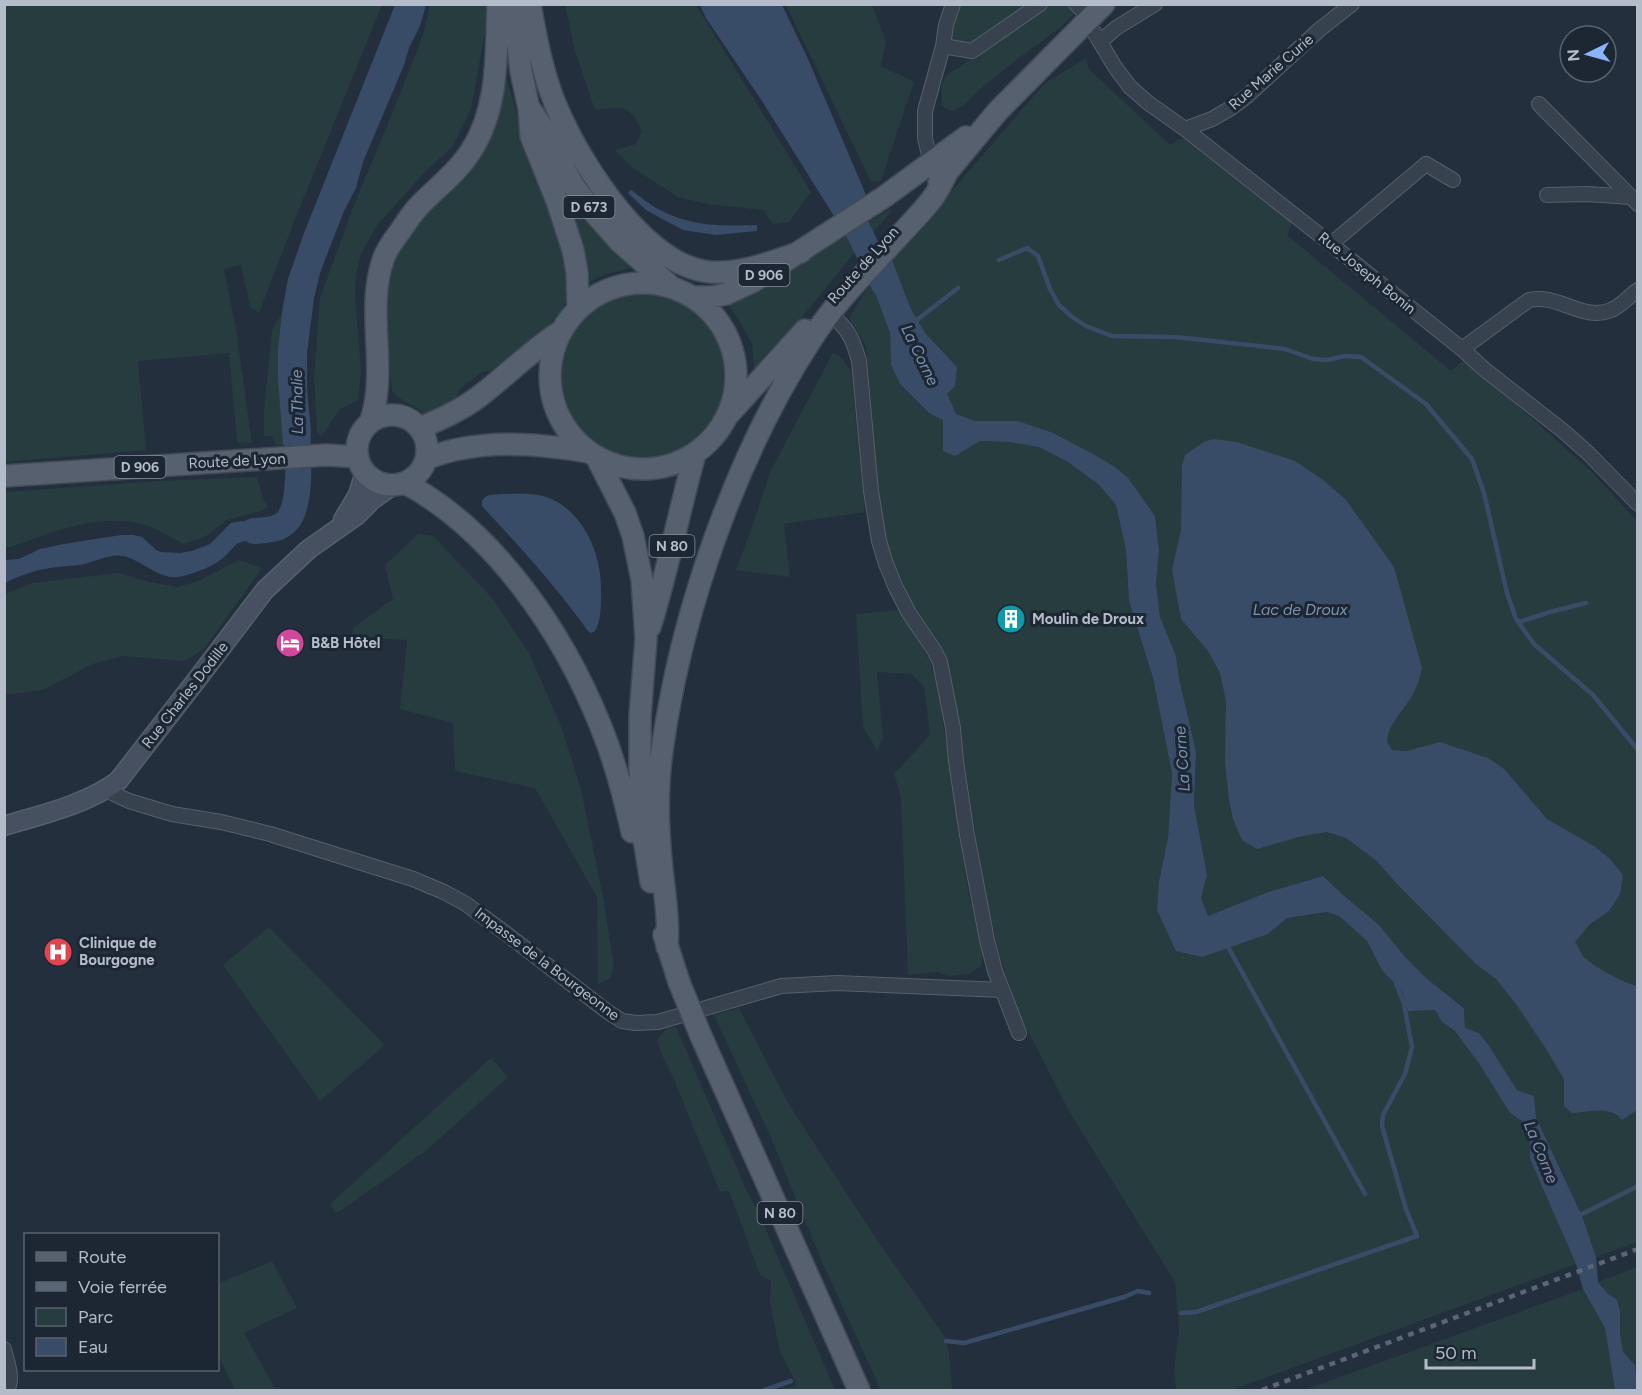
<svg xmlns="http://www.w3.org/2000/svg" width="1642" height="1395" font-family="Figtree,sans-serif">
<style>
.green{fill:#263c3f}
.water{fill:#394c67}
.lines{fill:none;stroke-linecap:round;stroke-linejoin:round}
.stream{stroke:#394c67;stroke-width:4.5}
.river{stroke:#394c67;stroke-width:26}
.street-casing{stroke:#565f6c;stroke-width:16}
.secondary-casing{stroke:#565f6c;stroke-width:21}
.primary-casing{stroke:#414a57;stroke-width:24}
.street{stroke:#38414e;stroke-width:14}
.secondary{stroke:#465061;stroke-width:18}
.primary{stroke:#56606e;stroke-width:21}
.rail{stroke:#5a6575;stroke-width:4.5;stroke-dasharray:6 6;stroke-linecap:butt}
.primary-bridge-casing{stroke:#414a57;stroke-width:24;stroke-linecap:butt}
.primary-bridge{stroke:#56606e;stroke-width:21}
.labels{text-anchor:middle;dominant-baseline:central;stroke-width:6;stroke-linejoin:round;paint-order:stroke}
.shield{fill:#1d2633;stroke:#878f9c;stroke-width:1.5}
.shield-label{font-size:14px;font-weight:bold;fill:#b4bcc9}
.street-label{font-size:15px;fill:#b4bcc9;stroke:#1d2633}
.poi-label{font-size:15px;font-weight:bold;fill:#b4bcc9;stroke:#1d2633;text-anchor:start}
.water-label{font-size:16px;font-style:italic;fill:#7c92b1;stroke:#1d2633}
</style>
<rect width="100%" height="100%" fill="#242f3e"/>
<path class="green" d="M5,4L382,5L295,219L259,313L250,307L241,265L224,269L236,329L252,443L237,442L229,353L138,361L146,450L5,462Z
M430,5H490L471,109L453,146L426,171L377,225L361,254L356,275L355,295L361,371L358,400L340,409L321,437L317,431L314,377L320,298L354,205L396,104L424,32Z
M565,5H696L811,192L789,222L773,224L763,210L707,204L678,197L633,168L615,150L636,144L642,131C629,104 624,107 595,110L575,51Z
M786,5H872L886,41L881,66L914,82L881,181L871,182Z
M957,5H1028L968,48L952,42L947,34Z
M1049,5H1070L1077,11L1061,27L1011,64L979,90L963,106L953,111L942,106L941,86L946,76Z
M1086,58L1089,69L1170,145L1183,138L1292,223L1287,235L1451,371L1465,359L1590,470L1637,521V1242L1596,1257L1582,1216L1552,1150L1536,1117L1534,1096L1517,1090L1489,1046L1479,1033L1465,1028L1464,1007L1425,977L1323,876L1268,892L1208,916L1201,898L1207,875L1194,805L1196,752L1179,678L1176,656L1160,617L1156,584L1159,550L1155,516L1018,421H975L956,414L947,394L957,367L925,334L911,309L892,260L1045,83Z
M502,77L507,80C515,109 524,138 534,168C543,194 578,275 567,299C553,331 517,350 491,371L482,372L460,389L454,403L427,415C414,406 402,402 392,391L384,304L394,254L417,220L480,153Z
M574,200L635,267L604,275L586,283L567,204Z
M890,209L892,211L868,238L862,226Z
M846,236L855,252L798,322L790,338L755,377L752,344L741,323L727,303L833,241L837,242Z
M871,282L890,333L891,365L900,384L929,413L943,420L944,451L955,456L980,441L1008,442L1039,447L1068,462L1098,484L1116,505L1126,550L1129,601L1153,678L1172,773L1168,838L1159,881L1157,910L1268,934L1287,918L1327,912L1339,916L1367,941L1382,969L1402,991L1408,1010H1435L1442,1022L1455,1031L1480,1065L1510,1113L1529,1126L1530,1159L1576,1264L1232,1390H1176L1174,1369L1179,1329L1175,1282L1070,1113L1021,1017L1013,997L999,953L984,886L955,704L940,644L911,600L889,552L880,510L866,346L849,318Z
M560 374a84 84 0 1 1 168 0a84 84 0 1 1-168 0Z
M282,312C276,356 280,401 283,445H276L272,436H264V410L272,330Z
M833,353L840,356L851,371L865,512L784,524L790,577L736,570L751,530L770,472Z
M257,477L263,498L268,507L258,512L227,520L206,536L184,544C172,538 154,527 142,524C98,513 51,532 11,547H5V492L159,481Z
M418,534L433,536L493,599L529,653L561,726L581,789L603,897L614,967L610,978L598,984L597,897L535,788L455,771L453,723L400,709L407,640L352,637L353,628L393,599L385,565Z
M239,560L262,568L204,649L187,660L181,661L123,656L92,664L43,690L5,695V594L32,583L119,573L145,581L178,587L198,581Z
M900,610L929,660L937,680L959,835L969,895L983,953L981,966L969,974L951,976L937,972L908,975L901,797L894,774L930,735L924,686L911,674L877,672L883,738L877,750L863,727L856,614Z
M269,927L385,1045L320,1101L223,965Z
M739,1008L788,1103L873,1234L945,1337L949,1353L952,1390H881L823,1264L771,1138L714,1015Z
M676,1027L746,1189L761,1218L835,1390H777L797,1385L780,1352L770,1303L771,1281L760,1275L729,1191L720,1192L675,1082L662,1055L657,1040L667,1028Z
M491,1058L508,1077L427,1150L336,1214L330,1204Z
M272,1261L297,1308L244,1333L276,1390H235L218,1355V1284Z
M1637,1267V1389L1635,1365L1623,1352L1620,1334V1311L1617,1300L1607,1293L1598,1282Z
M1583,1289L1605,1328L1615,1390H1304Z"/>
<path class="water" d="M395,5H426L420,26L409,48L404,65L363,162L356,188L344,211L335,234L320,273L314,298L307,353V389L311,431L309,444L283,445L278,379V349L282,312L288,279L304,233Z
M700,5H782L808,59L866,195L834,216L762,101L706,18Z
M631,190C640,196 648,204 658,209C692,227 720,226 757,225V231L716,235L683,230L646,210L628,193Z
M862,226L868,238L855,252L846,236Z
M892,260L911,309L925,333L957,367L955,386L947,394L956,414L975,421H1018L1053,433L1093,454L1115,467L1128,478L1155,516L1159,550L1156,584L1160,617L1176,656L1179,678L1196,752L1194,805L1207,875L1201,898L1208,916L1268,892L1323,876L1343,895L1379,925L1405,957L1425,977L1464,1008L1465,1028L1479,1033L1489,1046L1517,1090L1534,1096L1536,1117L1582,1216L1596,1257L1598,1282L1607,1293L1617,1300L1620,1311V1334L1623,1352L1635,1365L1637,1390H1615L1605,1328L1583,1289L1576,1264L1530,1159L1529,1126L1510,1113L1480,1065L1455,1031L1442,1022L1435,1010L1408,1011L1402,991L1382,970L1367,941L1339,916L1327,912L1287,918L1268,934L1202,957L1176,951L1157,910L1159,881L1168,838L1172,773L1153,678L1129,601L1126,550L1116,505L1098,484L1068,462L1039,447L1008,442L980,441L955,456L943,451V420L929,413L900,384L891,365L890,333L871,282Z
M1213,439L1237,442L1295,461L1322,479L1346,500L1394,567L1422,668C1420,678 1417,687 1412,696C1403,711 1388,724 1387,742L1392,750L1407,751L1440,742L1488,758L1504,769L1547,819L1594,846L1609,858L1623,875L1620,894L1609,911L1590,924L1575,942C1578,946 1580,951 1582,955C1591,966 1624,983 1637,986V1110L1622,1120C1610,1105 1590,1112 1572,1113L1564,1106V1079L1546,1049L1516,1004L1496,979L1476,964L1396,883L1377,861L1346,838L1327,832L1302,836L1257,849L1242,840L1233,819L1229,799L1225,763L1226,701L1220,673L1208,651L1181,619L1172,570L1181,530L1182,465L1185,455L1204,442Z
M311,468C311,486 309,502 302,518L285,511L289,496L288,470Z
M501,494C515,494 530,493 543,496C581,507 600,550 601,585C601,599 602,620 595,631L591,633L588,631C556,586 519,546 482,506C481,494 492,495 501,494Z
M279,519L296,527C285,544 262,538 245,541C234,543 232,550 224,557C215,566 191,575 178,577C158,579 143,561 124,556C111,553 92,563 79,565C72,566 64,566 57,567C39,569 20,575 5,583V560L19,559L40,549L64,544L121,535H133L142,537L156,550L161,552L180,553L192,551L210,544L231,523L241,521L255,523L269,522Z"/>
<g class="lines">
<path class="stream" d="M999,260L1027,248L1038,256L1050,289L1059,305L1071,316L1086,326L1112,336L1176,337L1285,349L1313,359L1327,360L1345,356L1361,357L1426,404L1472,459L1484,493L1507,593L1516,619L1534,644L1593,695L1638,750
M913,323L958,288
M1519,622L1550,612L1586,603
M1227,945L1365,1194
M1576,1217L1638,1186
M1181,1313L1196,1312L1417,1236L1406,1209L1382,1126L1383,1115L1405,1074L1412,1047L1404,1004L1396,983
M946,1341L964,1343L1124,1297L1138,1291L1149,1293
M765,1390L791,1381"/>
<path class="river" d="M841,195L884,284
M254,531C266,530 280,530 288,520C304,500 297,435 296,410"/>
<g class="street-casing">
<path id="street" d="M1076,4L1081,9
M1094,32L1115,67L1130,87L1147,102L1185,129L1331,244L1462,349L1484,369L1562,430L1588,453L1638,504
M1100,42L1116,28L1155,4
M943,46L972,51L1040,4
M1539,104L1638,204
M1185,129L1212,119L1231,108L1247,96L1319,30L1352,4
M931,163L925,138V111L943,46L946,25L953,4
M1547,195L1587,194L1631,197
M1331,244L1426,164L1453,180
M830,314C848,328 853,339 859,361L871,491L879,541L886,564L896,588L909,613L934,650L940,662L953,728L956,761L967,835L987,940L995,971L1019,1033
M1462,349L1529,300C1558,293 1583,322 1611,310C1621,306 1629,296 1638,290
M106,789L114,794L129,801L172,814L221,822L270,834L413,879L444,892L466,904L504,932L608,1012L622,1021L636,1023L658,1022L781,986L837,983L1002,990
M4,1349C7,1362 14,1378 7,1390"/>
</g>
<g class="secondary-casing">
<path id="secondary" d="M343,520L358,495L365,472
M4,826C43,814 85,805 118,781L195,682L265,590L309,549L356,516L372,500L393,485"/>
</g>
<g class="primary-casing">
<path id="primary" d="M513,4L521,71L529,109L531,136L557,201L573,250L577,272L578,308
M530,4C535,34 541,64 551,93C572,151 638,259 703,271C735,277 771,262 801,252
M530,109L545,131L573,185L589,207L620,242L669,285
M939,182L997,112L1104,4
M550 376a93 93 0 1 1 186 0a93 93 0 1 1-186 0Z
M692,297H712L726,294L754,281L884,197L966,137
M730,413L805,330
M357 450a35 35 0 1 1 70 0a35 35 0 1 1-70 0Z
M370,423C389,370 365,313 383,260C386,250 392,242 399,233C405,224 411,215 418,207C435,189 458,172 471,151C499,108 496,54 498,4
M420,428C441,419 462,410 481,395C508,374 532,350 561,331
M597,458L625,513L633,536L642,580L646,639L640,716V796L644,839L651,882
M426,459C477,438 535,443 588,452
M4,476L326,455L358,457
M405,483C495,531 564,634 601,727C615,761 624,796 632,832
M650,627C668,570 679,511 695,454
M664,935L679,982
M667,947C669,921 665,896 662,870C659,841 657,812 659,783C660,756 665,729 670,702C693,581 743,444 811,340C835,302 869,269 899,236C910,224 922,212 932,199C939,190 943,180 948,171
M701,1036L859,1390"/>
</g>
<use href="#street" class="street"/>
<use href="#secondary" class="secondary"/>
<use href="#primary" class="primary"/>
<path class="rail" d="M1262,1390L1638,1249"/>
<g class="primary-bridge-casing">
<path id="primary-bridge" d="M679,982L701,1036"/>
</g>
<use href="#primary-bridge" class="primary-bridge"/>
</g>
<defs>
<g id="building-disc" transform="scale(1.5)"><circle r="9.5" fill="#0f9aa8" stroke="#1d2633"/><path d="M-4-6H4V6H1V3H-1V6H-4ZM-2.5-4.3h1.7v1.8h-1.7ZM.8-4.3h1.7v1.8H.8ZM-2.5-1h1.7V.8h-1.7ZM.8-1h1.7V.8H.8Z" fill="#fff"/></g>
<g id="hotel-disc" transform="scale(1.5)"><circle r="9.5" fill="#d1479c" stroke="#1d2633"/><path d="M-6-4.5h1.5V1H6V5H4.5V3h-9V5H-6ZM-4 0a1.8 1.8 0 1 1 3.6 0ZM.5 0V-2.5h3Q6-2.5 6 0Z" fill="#fff"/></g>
<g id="hospital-disc" transform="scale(1.5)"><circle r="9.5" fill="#e0444e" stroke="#1d2633"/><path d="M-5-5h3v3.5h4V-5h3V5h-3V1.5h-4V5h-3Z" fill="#fff"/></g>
</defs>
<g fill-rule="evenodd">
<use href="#building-disc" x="1011" y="619"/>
<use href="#hotel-disc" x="290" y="643"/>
<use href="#hospital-disc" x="58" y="952"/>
</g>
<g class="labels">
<g class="shield">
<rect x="563.5" y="196" width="51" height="22" rx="4.5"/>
<rect x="738.5" y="264" width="51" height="22" rx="4.5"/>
<rect x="114.5" y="456" width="51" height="22" rx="4.5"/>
<rect x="649.5" y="535" width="45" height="22" rx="4.5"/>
<rect x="757.5" y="1202" width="45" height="22" rx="4.5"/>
</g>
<g class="shield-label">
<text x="589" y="207">D 673</text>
<text x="764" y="275">D 906</text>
<text x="140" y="467">D 906</text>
<text x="672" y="546">N 80</text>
<text x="780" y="1213">N 80</text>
</g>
<g class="street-label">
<text transform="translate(1271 72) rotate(-41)">Rue Marie Curie</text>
<text transform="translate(863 265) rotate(-48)">Route de Lyon</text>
<text transform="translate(1367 273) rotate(39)">Rue Joseph Bonin</text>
<text transform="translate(237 461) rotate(-3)">Route de Lyon</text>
<text transform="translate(185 695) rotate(-52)">Rue Charles Dodille</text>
<text transform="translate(547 964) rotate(37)">Impasse de la Bourgeonne</text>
</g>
<g class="poi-label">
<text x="1032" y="619">Moulin de Droux</text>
<text x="311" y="643">B&amp;B Hôtel</text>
<text x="79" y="943">Clinique de<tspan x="79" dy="17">Bourgogne</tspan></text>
</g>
<g class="water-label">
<text transform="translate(920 355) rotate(64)">La Corne</text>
<text transform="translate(297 402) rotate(-91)">La Thalie</text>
<text x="1300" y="609">Lac de Droux</text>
<text transform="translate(1182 759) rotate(-94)">La Corne</text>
<text transform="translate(1541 1152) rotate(68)">La Corne</text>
</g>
</g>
<rect width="1642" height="1395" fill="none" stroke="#b4bcc9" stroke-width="12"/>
<rect x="24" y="1233" width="195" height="138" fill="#1d2633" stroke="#59626f" stroke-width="1.5"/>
<rect x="36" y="1252" width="30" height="9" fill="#56606e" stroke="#59626f" stroke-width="1.5"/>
<text x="78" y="1263" font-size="18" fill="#b4bcc9">Route</text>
<rect x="36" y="1282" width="30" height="9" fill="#5a6575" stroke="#59626f" stroke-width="1.5"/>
<text x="78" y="1293" font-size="18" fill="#b4bcc9">Voie ferrée</text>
<rect x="36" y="1308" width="30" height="18" fill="#263c3f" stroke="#59626f" stroke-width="1.5"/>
<text x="78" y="1323" font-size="18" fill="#b4bcc9">Parc</text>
<rect x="36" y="1338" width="30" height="18" fill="#394c67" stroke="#59626f" stroke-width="1.5"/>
<text x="78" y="1353" font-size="18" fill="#b4bcc9">Eau</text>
<g transform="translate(1588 54) rotate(265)"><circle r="28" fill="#1d2633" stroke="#59626f" stroke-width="1.5"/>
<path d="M0-4.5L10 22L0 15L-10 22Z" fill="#8ab4f8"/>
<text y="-9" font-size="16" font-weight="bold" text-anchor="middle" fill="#b4bcc9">N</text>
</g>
<path d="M1426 1359v9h108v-9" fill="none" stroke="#b4bcc9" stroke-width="3"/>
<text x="1435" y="1359" font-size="18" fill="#b4bcc9" stroke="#1d2633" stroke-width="4.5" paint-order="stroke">50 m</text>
</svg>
